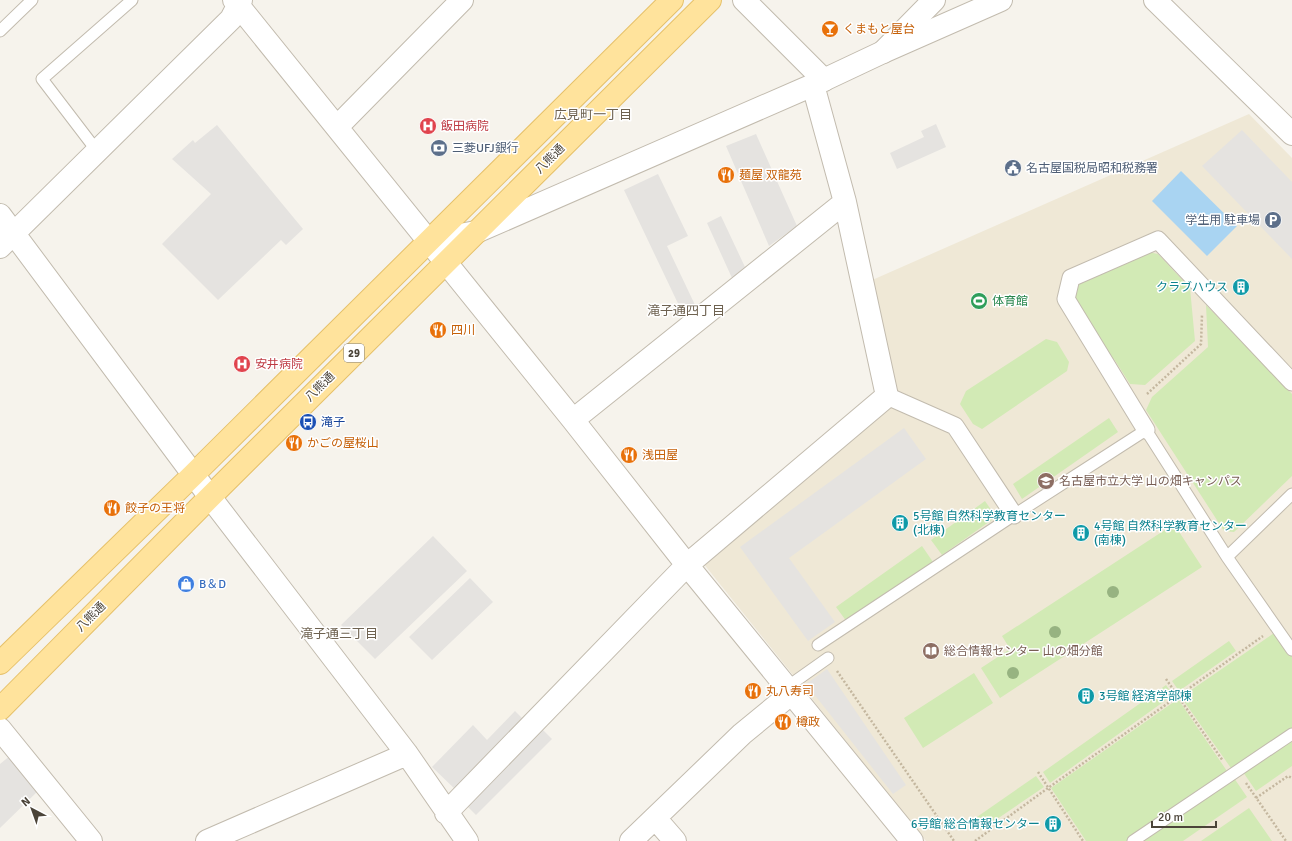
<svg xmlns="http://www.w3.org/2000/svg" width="1292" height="841" font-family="Signika,'Noto Sans JP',sans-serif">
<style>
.education{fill:#efe8d6}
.green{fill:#d2eab5}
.parking{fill:#e5e3e0}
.water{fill:#a9d4f2}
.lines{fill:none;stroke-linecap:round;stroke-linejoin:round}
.service-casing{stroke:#c2bbae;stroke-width:13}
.pedestrian-casing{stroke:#c2bbae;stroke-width:19}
.minor-casing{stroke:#c2bbae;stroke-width:24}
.tertiary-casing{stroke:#c2bbae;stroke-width:24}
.primary-casing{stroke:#e6c16a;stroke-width:24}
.path{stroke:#c4b79f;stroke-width:2.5;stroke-dasharray:2 2;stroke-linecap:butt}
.service{stroke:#fff;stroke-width:11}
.pedestrian{stroke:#fff;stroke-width:17}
.minor{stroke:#fff;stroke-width:22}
.tertiary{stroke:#fff;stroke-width:22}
.primary{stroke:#ffe39c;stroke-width:22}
.tree{fill:#97b381}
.labels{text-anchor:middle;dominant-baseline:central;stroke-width:3;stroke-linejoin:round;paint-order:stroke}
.shield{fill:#fff;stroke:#817c74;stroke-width:1}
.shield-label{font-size:11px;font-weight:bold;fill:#4b4439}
.food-label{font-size:12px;fill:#c56008;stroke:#fff;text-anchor:start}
.health-label{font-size:12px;fill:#be3a42;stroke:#fff;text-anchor:start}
.service-label{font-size:12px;fill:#4e5e75;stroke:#fff;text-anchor:start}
.street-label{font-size:12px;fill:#4b4439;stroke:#fff}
.culture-label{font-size:12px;fill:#0d838f;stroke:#fff;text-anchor:start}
.leisure-label{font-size:12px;fill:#27864d;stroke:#fff;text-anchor:start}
.transit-label{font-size:12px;fill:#164399;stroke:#fff;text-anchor:start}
.education-label{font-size:12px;fill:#785e54;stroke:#fff;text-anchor:start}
.shop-label{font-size:12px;fill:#366cbe;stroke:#fff;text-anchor:start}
.neighbourhood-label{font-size:13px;fill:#6e6250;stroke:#fff}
</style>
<rect width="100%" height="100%" fill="#f6f3ec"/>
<path class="education" d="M1249,114L1292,158V841H926L703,563L897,400L870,281Z"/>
<path class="green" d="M1148,252L1158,254L1190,288L1195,341L1145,385L1130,384L1114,359H1112L1073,295L1079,284Z
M1206,305L1292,394V476L1234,532L1224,531L1146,410L1152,397L1208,347Z
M1046,339L1057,342L1069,362L1067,371L982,429L973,424L960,404L966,391Z
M1109,418L1118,432L1022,499L1013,484Z
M985,501L996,517L942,555L931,540Z
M1174,524L1202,567L1000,698L981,668L1010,649L1002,636Z
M922,546L933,562L847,622L836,607Z
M1277,631L1292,653V730L1233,771L1181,697Z
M1229,641L1236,651L1179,691L1172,681Z
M974,673L993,703L923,748L904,718Z
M1166,685L1173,695L1050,783L1043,772Z
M1178,699L1229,774L1130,841H1086L1051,788Z
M1292,738V766L1256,791L1243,772Z
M1036,776L1044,787L981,830L974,819Z
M1234,778L1247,797L1183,841H1141Z
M1249,808L1272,841H1201Z"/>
<path class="parking" d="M936,124L946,147L897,169L890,153L924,137L921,131Z
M217,125L303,229L286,245L281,240L218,300L162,244L211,194L172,159L193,140L195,143Z
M1242,130L1292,182V259L1202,166Z
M756,134L797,226L769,246L726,146Z
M658,174L688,236L667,246L696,307L683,314L624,190Z
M721,216L745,267L732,278L707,223Z
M904,428L926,459L789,558L835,622L808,641L740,547Z
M433,536L467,571L375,659L341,625Z
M470,578L493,602L432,660L409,637Z
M827,669L906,785L893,794L806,684Z
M515,711L525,721L457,791L432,767L473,725L487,740Z
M541,728L552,739L476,815L465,804Z
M11,755L40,789L0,828V764Z"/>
<path class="water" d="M1181,171L1237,226L1207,256L1152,201Z"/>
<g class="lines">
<g class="service-casing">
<path id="service" d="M0,31L32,0
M97,151L42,79L132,0
M1227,557L1292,494
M818,645L1014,515L1146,430L1227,557L1292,650
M787,687L828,658
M1133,841L1292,734"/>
</g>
<g class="pedestrian-casing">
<path id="pedestrian" d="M887,396L955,426L1014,515
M1146,430L1066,299L1071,278L1158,240L1292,382"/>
</g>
<g class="minor-casing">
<path id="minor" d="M234,0L573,420L687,565L912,841
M744,0L824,80
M1155,0L1292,134
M883,52L934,0
M337,127L462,0
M0,215L210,497L407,754L467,841
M0,247L231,19L241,0
M573,420L845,202
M0,729L91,841
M446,813L687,565L887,396L845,202L813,85
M655,818L675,841
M207,841L407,754
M631,841L742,734L792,693"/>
</g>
<g class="tertiary-casing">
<path id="tertiary" d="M428,241L476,232L813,85L883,52L1001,0"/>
</g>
<g class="primary-casing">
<path id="primary" d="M0,663L193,475L672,0
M0,709L210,497L710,0"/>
</g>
<path class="path" d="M1147,394L1201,344L1202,315
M837,671L954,841
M1166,679L1223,761
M1038,772L1083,841
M1246,783L1286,841
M1256,798L1288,776L1292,778
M975,841L1048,788L1263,636"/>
<use href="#service" class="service"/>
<use href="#pedestrian" class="pedestrian"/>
<use href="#minor" class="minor"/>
<use href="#tertiary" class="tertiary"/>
<use href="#primary" class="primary"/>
</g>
<g class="tree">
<circle cx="1113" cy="592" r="6"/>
<circle cx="1055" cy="632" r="6"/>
<circle cx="1013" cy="673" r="6"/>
</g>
<defs>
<g id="bar-disc" transform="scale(0.9)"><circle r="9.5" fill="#e8710a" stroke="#fff"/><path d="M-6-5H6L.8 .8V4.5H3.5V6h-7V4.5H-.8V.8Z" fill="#fff"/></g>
<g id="hospital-disc" transform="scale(0.9)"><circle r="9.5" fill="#e0444e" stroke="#fff"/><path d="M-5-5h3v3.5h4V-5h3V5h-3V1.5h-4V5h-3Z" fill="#fff"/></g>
<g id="bank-disc" transform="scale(0.9)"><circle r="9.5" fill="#5c6f8a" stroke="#fff"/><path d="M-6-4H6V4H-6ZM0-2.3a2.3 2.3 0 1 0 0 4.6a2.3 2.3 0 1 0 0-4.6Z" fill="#fff"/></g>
<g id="civic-disc" transform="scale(0.9)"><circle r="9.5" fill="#5c6f8a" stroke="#fff"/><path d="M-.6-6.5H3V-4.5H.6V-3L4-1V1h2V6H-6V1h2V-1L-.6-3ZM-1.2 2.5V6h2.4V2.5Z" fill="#fff"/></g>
<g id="restaurant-disc" transform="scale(0.9)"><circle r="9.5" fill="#e8710a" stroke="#fff"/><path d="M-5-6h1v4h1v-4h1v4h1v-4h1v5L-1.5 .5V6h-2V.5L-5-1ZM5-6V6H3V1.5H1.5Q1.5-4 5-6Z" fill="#fff"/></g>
<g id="parking-disc" transform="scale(0.9)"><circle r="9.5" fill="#5c6f8a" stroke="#fff"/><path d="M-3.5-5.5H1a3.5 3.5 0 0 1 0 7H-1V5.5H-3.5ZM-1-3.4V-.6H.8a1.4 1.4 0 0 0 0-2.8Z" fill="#fff"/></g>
<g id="building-disc" transform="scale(0.9)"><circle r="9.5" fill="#0f9aa8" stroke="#fff"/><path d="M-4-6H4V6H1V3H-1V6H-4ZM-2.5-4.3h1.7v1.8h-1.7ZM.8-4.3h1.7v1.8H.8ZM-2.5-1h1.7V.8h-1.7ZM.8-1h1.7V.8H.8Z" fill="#fff"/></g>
<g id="stadium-disc" transform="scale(0.9)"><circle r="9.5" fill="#2e9e5b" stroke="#fff"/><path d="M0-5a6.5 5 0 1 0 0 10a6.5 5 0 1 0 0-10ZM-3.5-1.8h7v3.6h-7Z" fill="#fff"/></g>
<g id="bus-disc" transform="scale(0.9)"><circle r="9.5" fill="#1a4fb4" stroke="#fff"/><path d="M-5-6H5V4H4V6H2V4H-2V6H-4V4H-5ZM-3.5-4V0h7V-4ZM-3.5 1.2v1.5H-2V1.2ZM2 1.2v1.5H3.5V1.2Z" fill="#fff"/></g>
<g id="university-disc" transform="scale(0.9)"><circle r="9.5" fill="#8d6e63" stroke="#fff"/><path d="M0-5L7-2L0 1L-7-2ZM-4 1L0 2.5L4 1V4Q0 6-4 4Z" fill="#fff"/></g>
<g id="shop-disc" transform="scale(0.9)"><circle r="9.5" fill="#3f7fe0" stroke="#fff"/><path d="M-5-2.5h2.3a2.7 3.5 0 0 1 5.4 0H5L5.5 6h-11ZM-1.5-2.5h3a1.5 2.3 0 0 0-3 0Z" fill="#fff"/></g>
<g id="library-disc" transform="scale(0.9)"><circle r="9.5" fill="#8d6e63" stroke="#fff"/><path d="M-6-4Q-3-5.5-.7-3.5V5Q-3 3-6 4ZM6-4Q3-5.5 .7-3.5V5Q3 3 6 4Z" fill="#fff"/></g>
</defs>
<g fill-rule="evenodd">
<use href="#bar-disc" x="830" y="29"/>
<use href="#hospital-disc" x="428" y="126"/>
<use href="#bank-disc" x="439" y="148"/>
<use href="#civic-disc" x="1013" y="168"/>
<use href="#restaurant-disc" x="726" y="175"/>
<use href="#parking-disc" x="1273" y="220"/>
<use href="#building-disc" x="1241" y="287"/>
<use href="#stadium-disc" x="979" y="301"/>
<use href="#restaurant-disc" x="438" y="330"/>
<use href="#hospital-disc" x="242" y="364"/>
<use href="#bus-disc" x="308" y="422"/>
<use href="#restaurant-disc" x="294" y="443"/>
<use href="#restaurant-disc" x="629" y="455"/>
<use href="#university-disc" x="1046" y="481"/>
<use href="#restaurant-disc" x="112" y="508"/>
<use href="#building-disc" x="900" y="523"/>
<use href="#building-disc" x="1081" y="533"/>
<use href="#shop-disc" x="186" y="584"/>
<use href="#library-disc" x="931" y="651"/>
<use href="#restaurant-disc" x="753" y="691"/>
<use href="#building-disc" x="1086" y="696"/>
<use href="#restaurant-disc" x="783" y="722"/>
<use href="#building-disc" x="1053" y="824"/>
</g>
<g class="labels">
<rect class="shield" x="344" y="344" width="20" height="18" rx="3"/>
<g class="shield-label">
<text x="354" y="353">29</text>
</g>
<g class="food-label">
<text x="843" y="29">くまもと屋台</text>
<text x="739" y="175">麺屋 双龍苑</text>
<text x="451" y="330">四川</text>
<text x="307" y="443">かごの屋桜山</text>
<text x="642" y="455">浅田屋</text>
<text x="125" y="508">餃子の王将</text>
<text x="766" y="691">丸八寿司</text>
<text x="796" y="722">樽政</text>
</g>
<g class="health-label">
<text x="441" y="126">飯田病院</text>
<text x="255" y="364">安井病院</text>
</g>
<g class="service-label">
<text x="452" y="148">三菱UFJ銀行</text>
<text x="1026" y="168">名古屋国税局昭和税務署</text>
<text x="1260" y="220" text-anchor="end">学生用 駐車場</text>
</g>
<g class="street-label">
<text transform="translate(550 159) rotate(-45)">八熊通</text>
<text transform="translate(320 387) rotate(-45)">八熊通</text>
<text transform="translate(91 617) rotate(-45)">八熊通</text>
</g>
<g class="culture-label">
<text x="1228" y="287" text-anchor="end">クラブハウス</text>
<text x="913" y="516">5号館 自然科学教育センター<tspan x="913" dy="14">(北棟)</tspan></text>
<text x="1094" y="526">4号館 自然科学教育センター<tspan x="1094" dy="14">(南棟)</tspan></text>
<text x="1099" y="696">3号館 経済学部棟</text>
<text x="1040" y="824" text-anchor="end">6号館 総合情報センター</text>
</g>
<g class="leisure-label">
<text x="992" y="301">体育館</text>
</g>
<g class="transit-label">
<text x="321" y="422">滝子</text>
</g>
<g class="education-label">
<text x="1059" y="481">名古屋市立大学 山の畑キャンパス</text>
<text x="944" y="651">総合情報センター 山の畑分館</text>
</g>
<g class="shop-label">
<text x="199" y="584">B＆D</text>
</g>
<g class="neighbourhood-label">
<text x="593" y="115">広見町一丁目</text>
<text x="686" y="311">滝子通四丁目</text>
<text x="339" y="634">滝子通三丁目</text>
</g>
</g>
<g transform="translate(32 809) rotate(319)" stroke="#ffffff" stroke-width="3" paint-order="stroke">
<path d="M0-3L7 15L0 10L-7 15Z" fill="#4b4439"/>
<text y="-6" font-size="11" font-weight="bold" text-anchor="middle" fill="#4b4439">N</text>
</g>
<path d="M1152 821v6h64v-6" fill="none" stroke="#4b4439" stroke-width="2"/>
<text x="1158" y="821" font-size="12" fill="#4b4439" stroke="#ffffff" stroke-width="3" paint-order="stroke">20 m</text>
</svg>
